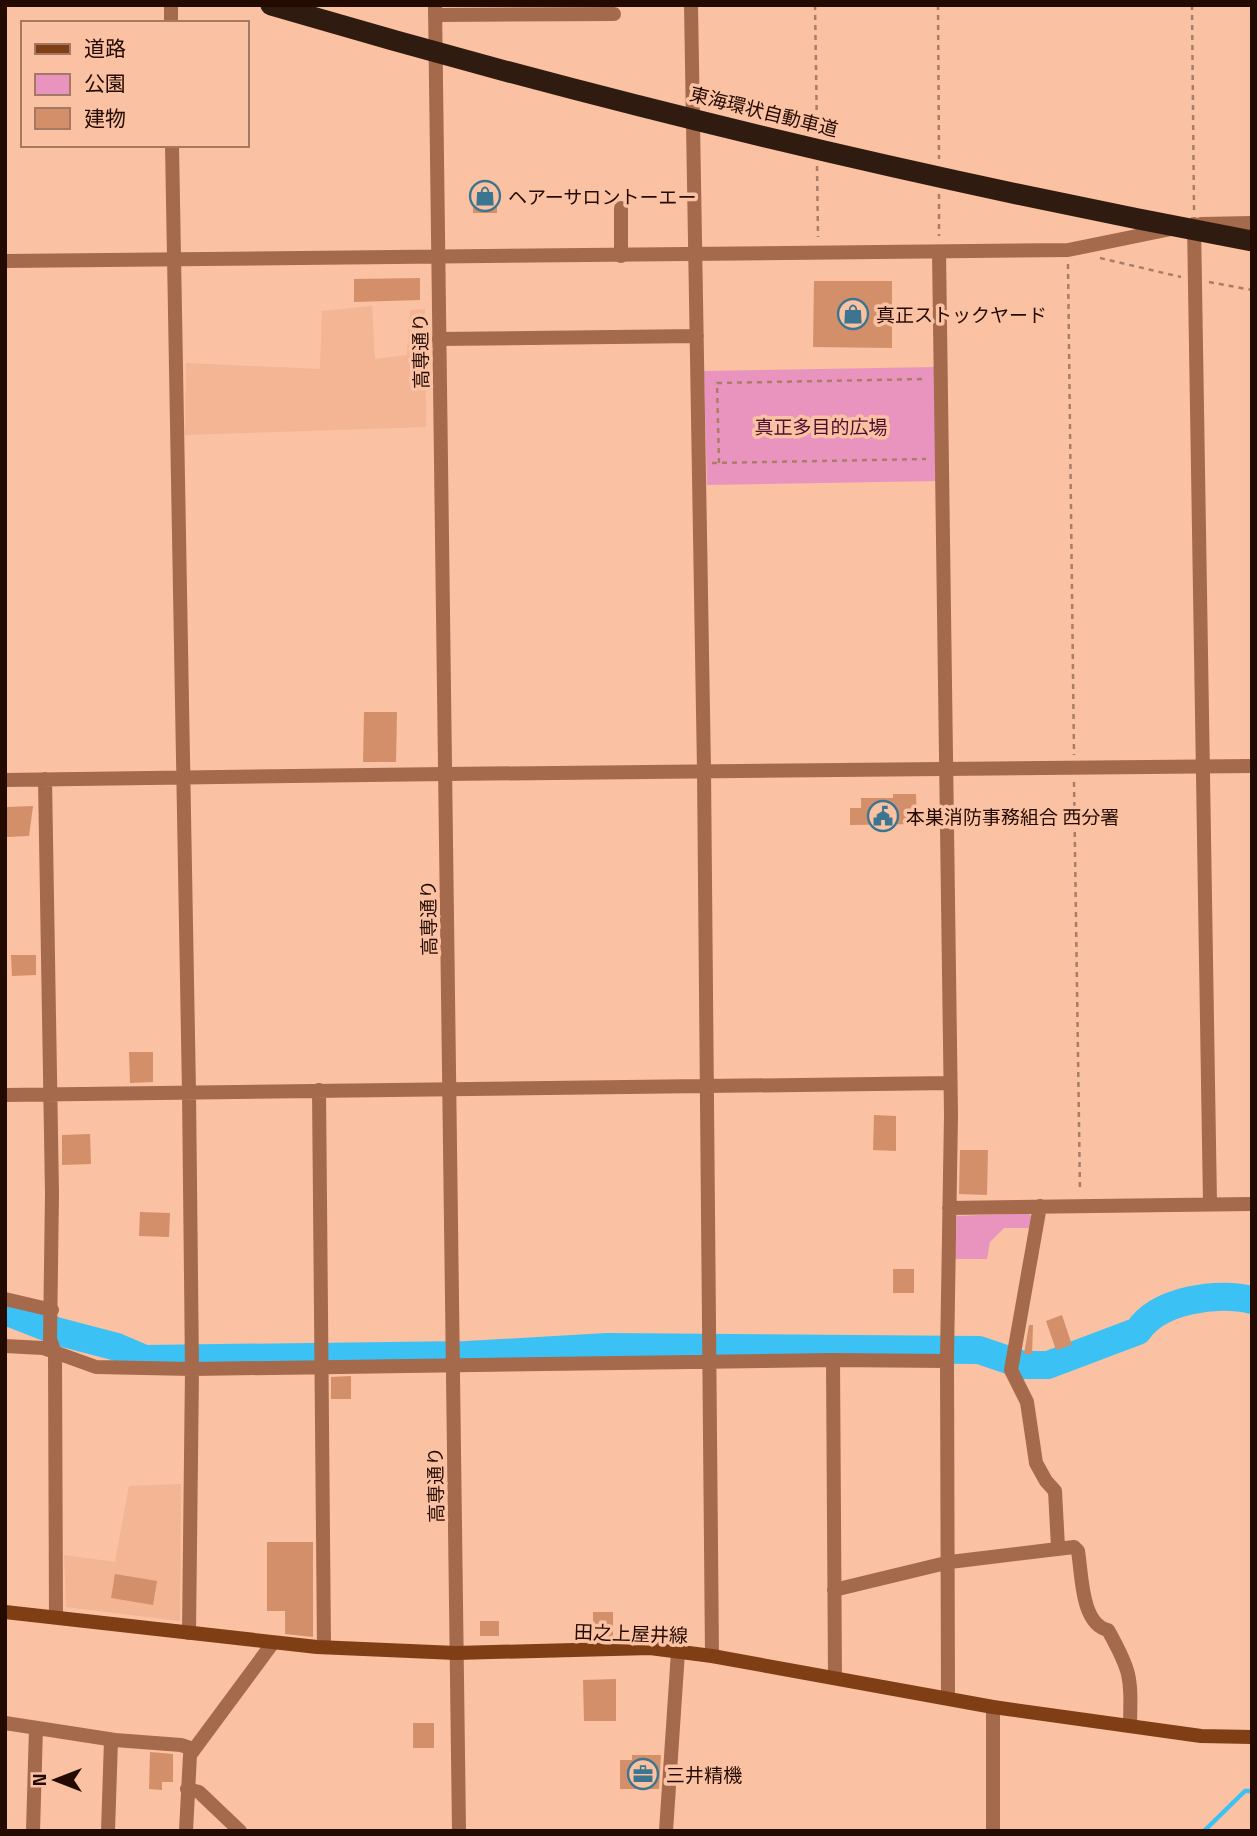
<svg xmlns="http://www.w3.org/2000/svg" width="1257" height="1836" font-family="'Titillium Web','Noto Sans JP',sans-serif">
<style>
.built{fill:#f3b594}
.green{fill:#e894be}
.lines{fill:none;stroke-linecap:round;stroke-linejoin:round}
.stream{stroke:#3cc1f4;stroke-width:4.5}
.river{stroke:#3cc1f4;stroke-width:28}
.building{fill:#d38f6a}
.path{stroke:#aa7d67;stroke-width:2.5;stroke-dasharray:5 5;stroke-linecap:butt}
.minor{stroke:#a46a4b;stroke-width:14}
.tertiary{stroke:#a46a4b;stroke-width:14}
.secondary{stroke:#7f3e14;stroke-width:14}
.motorway-bridge{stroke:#301b10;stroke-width:21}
.labels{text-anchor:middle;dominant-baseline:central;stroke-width:7;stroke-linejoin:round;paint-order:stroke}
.street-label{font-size:19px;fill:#240b01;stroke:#fac1a3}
.poi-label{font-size:19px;fill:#240b01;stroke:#fac1a3;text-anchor:start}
.park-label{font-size:19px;fill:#4a0f32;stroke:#fac1a3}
</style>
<rect width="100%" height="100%" fill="#fac1a3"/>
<path class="built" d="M372,306L375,359L407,355L410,310L425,309L426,427L185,435L186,363L320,369L322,311Z
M181,1484L180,1621L66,1607L64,1555L115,1562L129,1486Z"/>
<path class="green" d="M936,367L939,481L707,485L704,371Z
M1028,1213L1035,1220L1032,1228H1004L990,1242L987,1259H955L957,1216Z"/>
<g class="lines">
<path class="stream" d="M1204,1831L1245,1791H1252"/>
<path class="river" d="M5,1311L56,1331L117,1347L145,1359L467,1355L607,1347L979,1350L1023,1365H1048L1138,1331C1158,1300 1218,1291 1252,1300"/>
</g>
<path class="building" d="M473,190H497V213H473Z
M420,278V300L354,302V279Z
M814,281H892V348L813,347Z
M364,712H397L396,762H363Z
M893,794H916L917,824L850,825V808H861V798H893Z
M33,806L29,836L7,837V807Z
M11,955H36V975L12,976Z
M129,1052H153V1082L130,1083Z
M874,1115L896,1116V1151L873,1150Z
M90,1134L91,1164L62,1165V1135Z
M960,1150H988L987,1195L959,1194Z
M140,1212L170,1213L169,1237L139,1236Z
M893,1269H914V1293H893Z
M1062,1315L1072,1345L1056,1350L1046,1321Z
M1029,1325H1033L1032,1354H1024Z
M351,1376V1399H331V1377Z
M267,1542H313V1637L285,1634V1611H267Z
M115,1574L157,1581L153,1605L111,1598Z
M593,1612H613V1639H593Z
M480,1621H499V1636H480Z
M616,1679V1721H584L583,1680Z
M413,1723H434V1748H413Z
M150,1752L173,1754V1782H162V1790L149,1789Z
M632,1755H661L659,1789H620V1760H632Z"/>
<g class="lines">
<path class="path" d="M815,5L817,132
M938,5L939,159
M1192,5L1194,210
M817,166L818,237
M939,194V236
M1100,258L1181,277
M1068,264L1074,755
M1209,282L1252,290
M712,463L926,459
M719,463L717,383L926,379
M1074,782L1080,1192"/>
<path class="minor" d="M691,5L704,770L712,1656
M435,15L614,14
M171,23V5
M172,145L189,1092L192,1369L189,1633
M1194,224L1210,1204
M939,252L951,1115L947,1358L948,1698
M621,256V208
M439,339L697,336
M45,779L52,1193L50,1339L55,1353L56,1617
M5,780L446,774
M319,1090L324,1646
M5,1095L950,1083
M1040,1206L1011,1370L1027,1402L1036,1463L1046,1481L1055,1491L1058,1547
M949,1208L1252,1204
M5,1299L52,1310
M5,1346L43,1348L96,1367L192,1369L833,1360L947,1361
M833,1360L835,1678
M834,1590L950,1562L1074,1547L1078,1551C1082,1575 1081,1624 1108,1630C1132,1673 1131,1677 1130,1726
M993,1707V1831
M5,1723L115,1740L181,1745L193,1749
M187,1789L199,1792L240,1831
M33,1831L36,1728
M108,1831L111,1740
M186,1831L190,1755L272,1644
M666,1831L678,1652"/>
<path class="tertiary" d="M435,5L459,1831
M1201,224L1252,223
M5,261L1068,250L1171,229
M446,774L1252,766"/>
<path class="secondary" d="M5,1612L317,1647L456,1653L650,1648L712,1656L993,1707L1201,1736L1252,1737"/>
<path class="motorway-bridge" d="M271,5C593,100 922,179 1252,241"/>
</g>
<defs>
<g id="shop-ring" transform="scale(1.575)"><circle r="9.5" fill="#fac1a3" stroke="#3c758f" stroke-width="1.5"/><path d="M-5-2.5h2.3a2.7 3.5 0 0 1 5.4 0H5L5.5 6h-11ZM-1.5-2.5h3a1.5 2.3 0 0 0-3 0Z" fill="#3c758f"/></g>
<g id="civic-ring" transform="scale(1.575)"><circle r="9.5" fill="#fac1a3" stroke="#3c758f" stroke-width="1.5"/><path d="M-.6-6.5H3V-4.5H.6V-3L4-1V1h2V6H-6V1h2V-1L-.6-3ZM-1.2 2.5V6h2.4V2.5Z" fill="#3c758f"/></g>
<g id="office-ring" transform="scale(1.575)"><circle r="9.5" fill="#fac1a3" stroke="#3c758f" stroke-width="1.5"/><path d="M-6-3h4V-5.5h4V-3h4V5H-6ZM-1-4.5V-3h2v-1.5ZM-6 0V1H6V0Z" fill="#3c758f"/></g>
</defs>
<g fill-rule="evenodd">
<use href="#shop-ring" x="485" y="196"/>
<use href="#shop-ring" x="853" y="314"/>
<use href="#civic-ring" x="883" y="816"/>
<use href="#office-ring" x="643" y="1774"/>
</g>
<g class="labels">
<g class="street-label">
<text transform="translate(764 111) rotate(14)">東海環状自動車道</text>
<text transform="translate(420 351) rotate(-91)">高専通り</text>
<text transform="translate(428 918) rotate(-91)">高専通り</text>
<text transform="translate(435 1485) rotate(-91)">高専通り</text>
<text transform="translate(631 1633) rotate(2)">田之上屋井線</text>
</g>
<g class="poi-label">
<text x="508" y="196">ヘアーサロントーエー</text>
<text x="876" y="314">真正ストックヤード</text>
<text x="906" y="816">本巣消防事務組合 西分署</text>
<text x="666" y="1774">三井精機</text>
</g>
<g class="park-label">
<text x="821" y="426">真正多目的広場</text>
</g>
</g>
<rect width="1257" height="1836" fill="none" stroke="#240b01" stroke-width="14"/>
<rect x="21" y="21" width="228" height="126" fill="#fac1a3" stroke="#a47862" stroke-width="2"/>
<rect x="35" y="44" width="35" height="10" fill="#7f3e14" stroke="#a47862" stroke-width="2"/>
<text x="84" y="56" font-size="21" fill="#240b01">道路</text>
<rect x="35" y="74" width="35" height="21" fill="#e894be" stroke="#a47862" stroke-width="2"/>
<text x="84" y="91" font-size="21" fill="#240b01">公園</text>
<rect x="35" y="108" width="35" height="21" fill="#d38f6a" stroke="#a47862" stroke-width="2"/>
<text x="84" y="126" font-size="21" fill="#240b01">建物</text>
<g transform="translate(56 1780) rotate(270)" stroke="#fac1a3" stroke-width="5" paint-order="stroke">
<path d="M0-5L12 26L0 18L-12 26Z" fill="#240b01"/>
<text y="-10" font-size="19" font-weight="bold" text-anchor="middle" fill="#240b01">N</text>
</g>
</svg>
